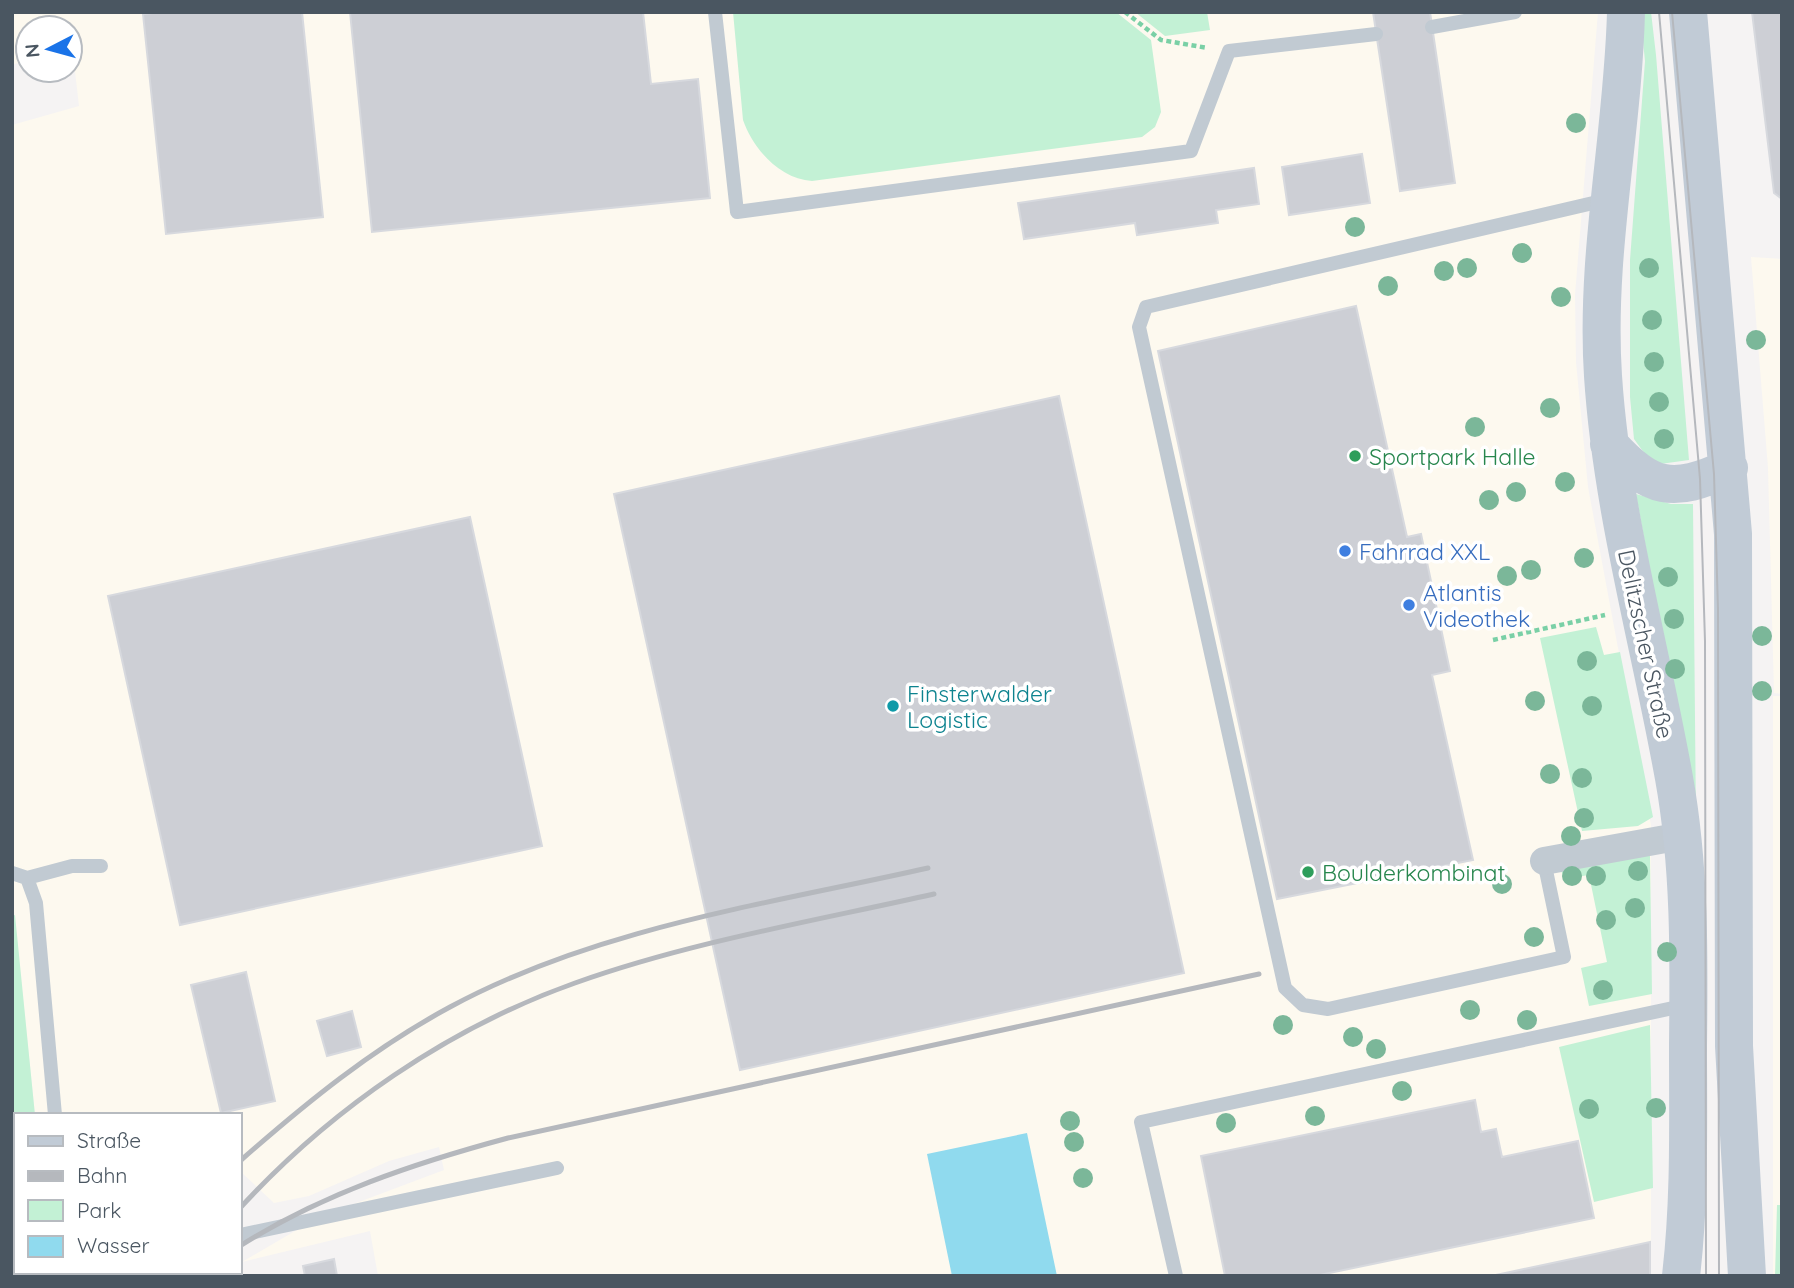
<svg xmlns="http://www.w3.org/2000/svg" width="1794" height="1288" font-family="Quicksand,sans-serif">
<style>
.commercial{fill:#fdf9ef}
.green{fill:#c3f1d5}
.water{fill:#90daee}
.building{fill:#cdcfd5;stroke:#d7d9de;stroke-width:2}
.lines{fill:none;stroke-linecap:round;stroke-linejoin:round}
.path{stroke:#7ad0a6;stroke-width:4.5;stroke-dasharray:5 3.5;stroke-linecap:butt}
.service{stroke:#c1cad2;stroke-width:14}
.minor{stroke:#c1cad2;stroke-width:28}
.secondary{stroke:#c1cbd6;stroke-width:38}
.tram{stroke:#b5b8bd;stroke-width:2}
.rail{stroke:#b5b8bd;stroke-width:5}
.tree{fill:#7bb799}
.leisure-dot{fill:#2e9e5b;stroke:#fff;stroke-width:2.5}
.shop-dot{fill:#3f7fe0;stroke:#fff;stroke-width:2.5}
.culture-dot{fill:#0f9aa8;stroke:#fff;stroke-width:2.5}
.labels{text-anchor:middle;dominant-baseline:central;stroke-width:7;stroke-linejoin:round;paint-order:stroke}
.leisure-label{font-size:23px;fill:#27864d;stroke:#fff;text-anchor:start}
.shop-label{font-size:23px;fill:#366cbe;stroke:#fff;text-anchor:start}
.street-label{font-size:23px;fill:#4a5661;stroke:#fff}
.culture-label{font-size:23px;fill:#0d838f;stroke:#fff;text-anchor:start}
</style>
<rect width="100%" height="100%" fill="#f5f3f3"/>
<path class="commercial" d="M12,12H1598L1575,295L1576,362L1588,487L1651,825V1276H378L370,1231L242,1262L319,1217L444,1170L439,1147L389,1161L309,1196L274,1203L240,1171V1115H35L12,892V125L79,106L70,28H28V60L12,65Z
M1751,257L1782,259V694L1774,693L1768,468Z
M1773,696H1782V1276H1773Z"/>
<path class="green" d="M733,12H1116L1151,40L1161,112L1155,127L1142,137L812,181C780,179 753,149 743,120Z
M1135,12H1207L1210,30L1165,36Z
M1640,12H1651L1656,55L1689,460L1653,465L1634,439L1630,397V260L1645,61Z
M1636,494L1671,504H1693L1696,824Z
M1596,627L1604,655L1620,652L1653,817L1638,826L1582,831L1540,638Z
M1650,855L1652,994L1589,1006L1581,968L1607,962L1589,875L1564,879L1561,870Z
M15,915L35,1115H16V1172H12V916Z
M1650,1025L1653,1188L1594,1202L1559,1047Z
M1777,1205H1782V1276H1775Z"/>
<path class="water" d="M1027,1133L1057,1276H952L927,1154Z"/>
<path class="building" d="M162,12H302L323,217L166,234L143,14Z
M350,12H643L651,84L698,79L710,198L372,232Z
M1373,12H1430L1455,183L1400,191Z
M1752,12H1782V199L1774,193Z
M1362,154L1370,203L1289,215L1282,167Z
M1254,168L1259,204L1216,210L1218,223L1137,235L1135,223L1024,239L1018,203Z
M1356,306L1407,537L1421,534L1450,671L1432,675L1473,860L1277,899L1158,351Z
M1059,396L1184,973L740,1070L614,494Z
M470,517L542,846L180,925L108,596Z
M246,972L275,1101L221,1113L191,985Z
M352,1011L361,1047L327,1056L317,1021Z
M1475,1100L1481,1132L1496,1129L1502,1157L1578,1141L1594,1218L1315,1276H1225L1201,1156Z
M12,1187H16V1272H27V1276H12Z
M1650,1242V1276H1491L1595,1254Z
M334,1259L337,1276H305L303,1266Z"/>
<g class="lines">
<path class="path" d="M1125,12L1161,40L1208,48
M1493,640L1605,615"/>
<path class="service" d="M715,12L737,212L1191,151L1229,51L1376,34
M1432,27L1515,12
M1544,861L1564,957L1328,1009L1303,1005L1285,988L1139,327L1146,307L1606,200
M12,873L27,878L36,903L55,1115
M27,878L72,866H101
M240,1235L557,1168
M1176,1276L1141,1122L1687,1005"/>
<path class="minor" d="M1544,861L1682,836"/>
<path class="secondary" d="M1626,12C1623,133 1595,254 1603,376C1612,512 1650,644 1674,778C1690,867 1689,956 1688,1046C1688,1123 1690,1199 1681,1276
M1688,12L1733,534L1734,1046L1747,1276
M1609,444C1651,490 1672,494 1729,468"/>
<path class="tram" d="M1659,12L1700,479L1705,641L1706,1276
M1672,12L1714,474L1718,609L1719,1276"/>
<path class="rail" d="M240,1161C306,1103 372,1049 450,1007C596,928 768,904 928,868
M240,1208C331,1109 448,1028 575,983C690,942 814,921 934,894
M240,1246C322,1194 415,1163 508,1138L1259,974
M142,1276L145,1272
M175,1276L179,1272
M197,1276L201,1272"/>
</g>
<g class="tree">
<circle cx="1576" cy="123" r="10"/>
<circle cx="1355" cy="227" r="10"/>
<circle cx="1522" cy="253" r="10"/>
<circle cx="1467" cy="268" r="10"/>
<circle cx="1649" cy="268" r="10"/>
<circle cx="1444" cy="271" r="10"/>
<circle cx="1388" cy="286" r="10"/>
<circle cx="1561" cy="297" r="10"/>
<circle cx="1652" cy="320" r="10"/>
<circle cx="1756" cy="340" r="10"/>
<circle cx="1654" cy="362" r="10"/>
<circle cx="1659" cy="402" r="10"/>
<circle cx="1550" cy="408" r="10"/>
<circle cx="1475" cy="427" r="10"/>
<circle cx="1664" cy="439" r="10"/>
<circle cx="1565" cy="482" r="10"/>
<circle cx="1516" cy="492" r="10"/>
<circle cx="1489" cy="500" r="10"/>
<circle cx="1584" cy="558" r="10"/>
<circle cx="1531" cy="570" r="10"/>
<circle cx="1507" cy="576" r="10"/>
<circle cx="1668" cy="577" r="10"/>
<circle cx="1674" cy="619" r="10"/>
<circle cx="1762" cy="636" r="10"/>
<circle cx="1587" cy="661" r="10"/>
<circle cx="1675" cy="669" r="10"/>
<circle cx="1762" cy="691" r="10"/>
<circle cx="1535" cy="701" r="10"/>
<circle cx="1592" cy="706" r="10"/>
<circle cx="1550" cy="774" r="10"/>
<circle cx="1582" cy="778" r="10"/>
<circle cx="1584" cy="818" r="10"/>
<circle cx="1571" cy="836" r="10"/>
<circle cx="1638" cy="871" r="10"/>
<circle cx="1572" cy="876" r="10"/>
<circle cx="1596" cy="876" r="10"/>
<circle cx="1502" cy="884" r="10"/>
<circle cx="1635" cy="908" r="10"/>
<circle cx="1606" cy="920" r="10"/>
<circle cx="1534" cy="937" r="10"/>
<circle cx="1667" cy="952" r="10"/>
<circle cx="1603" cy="990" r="10"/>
<circle cx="1470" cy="1010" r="10"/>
<circle cx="1527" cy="1020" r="10"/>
<circle cx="1283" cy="1025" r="10"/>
<circle cx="1353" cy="1037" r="10"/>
<circle cx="1376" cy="1049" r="10"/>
<circle cx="1402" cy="1091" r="10"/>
<circle cx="1656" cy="1108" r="10"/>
<circle cx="1589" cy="1109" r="10"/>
<circle cx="1315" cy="1116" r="10"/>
<circle cx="1070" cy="1121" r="10"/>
<circle cx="1226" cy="1123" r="10"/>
<circle cx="1074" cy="1142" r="10"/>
<circle cx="1083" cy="1178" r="10"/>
</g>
<g class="leisure-dot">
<circle cx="1355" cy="456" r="7"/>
<circle cx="1308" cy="872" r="7"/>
</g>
<g class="shop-dot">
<circle cx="1345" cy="551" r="7"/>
<circle cx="1409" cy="605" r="7"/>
</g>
<circle class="culture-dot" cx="893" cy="706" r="7"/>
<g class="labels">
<g class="leisure-label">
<text x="1369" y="456">Sportpark Halle</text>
<text x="1322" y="872">Boulderkombinat</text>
</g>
<g class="shop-label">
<text x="1359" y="551">Fahrrad XXL</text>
<text x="1423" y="592">Atlantis<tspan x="1423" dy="26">Videothek</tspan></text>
</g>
<g class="street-label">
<text transform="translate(1646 644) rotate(78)">Delitzscher Straße</text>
</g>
<g class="culture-label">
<text x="907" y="693">Finsterwalder<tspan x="907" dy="26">Logistic</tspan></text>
</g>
</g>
<rect width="1794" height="1288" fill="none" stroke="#4a5661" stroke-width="28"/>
<rect x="14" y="1113" width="228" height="161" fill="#ffffff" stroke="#b7bbc0" stroke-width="2"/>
<rect x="28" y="1136" width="35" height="10" fill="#c1cbd6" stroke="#b7bbc0" stroke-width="2"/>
<text x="77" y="1148" font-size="21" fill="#4a5661">Straße</text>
<rect x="28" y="1171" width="35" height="10" fill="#b5b8bd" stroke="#b7bbc0" stroke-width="2"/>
<text x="77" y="1183" font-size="21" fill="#4a5661">Bahn</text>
<rect x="28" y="1200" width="35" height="21" fill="#c3f1d5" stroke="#b7bbc0" stroke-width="2"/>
<text x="77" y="1218" font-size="21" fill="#4a5661">Park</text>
<rect x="28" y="1236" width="35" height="21" fill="#90daee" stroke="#b7bbc0" stroke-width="2"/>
<text x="77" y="1253" font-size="21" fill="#4a5661">Wasser</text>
<g transform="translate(49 49) rotate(264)"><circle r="33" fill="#ffffff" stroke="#b7bbc0" stroke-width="2"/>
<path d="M0-5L12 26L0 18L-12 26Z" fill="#1a73e8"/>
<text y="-10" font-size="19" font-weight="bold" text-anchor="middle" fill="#4a5661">N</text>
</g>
</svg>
